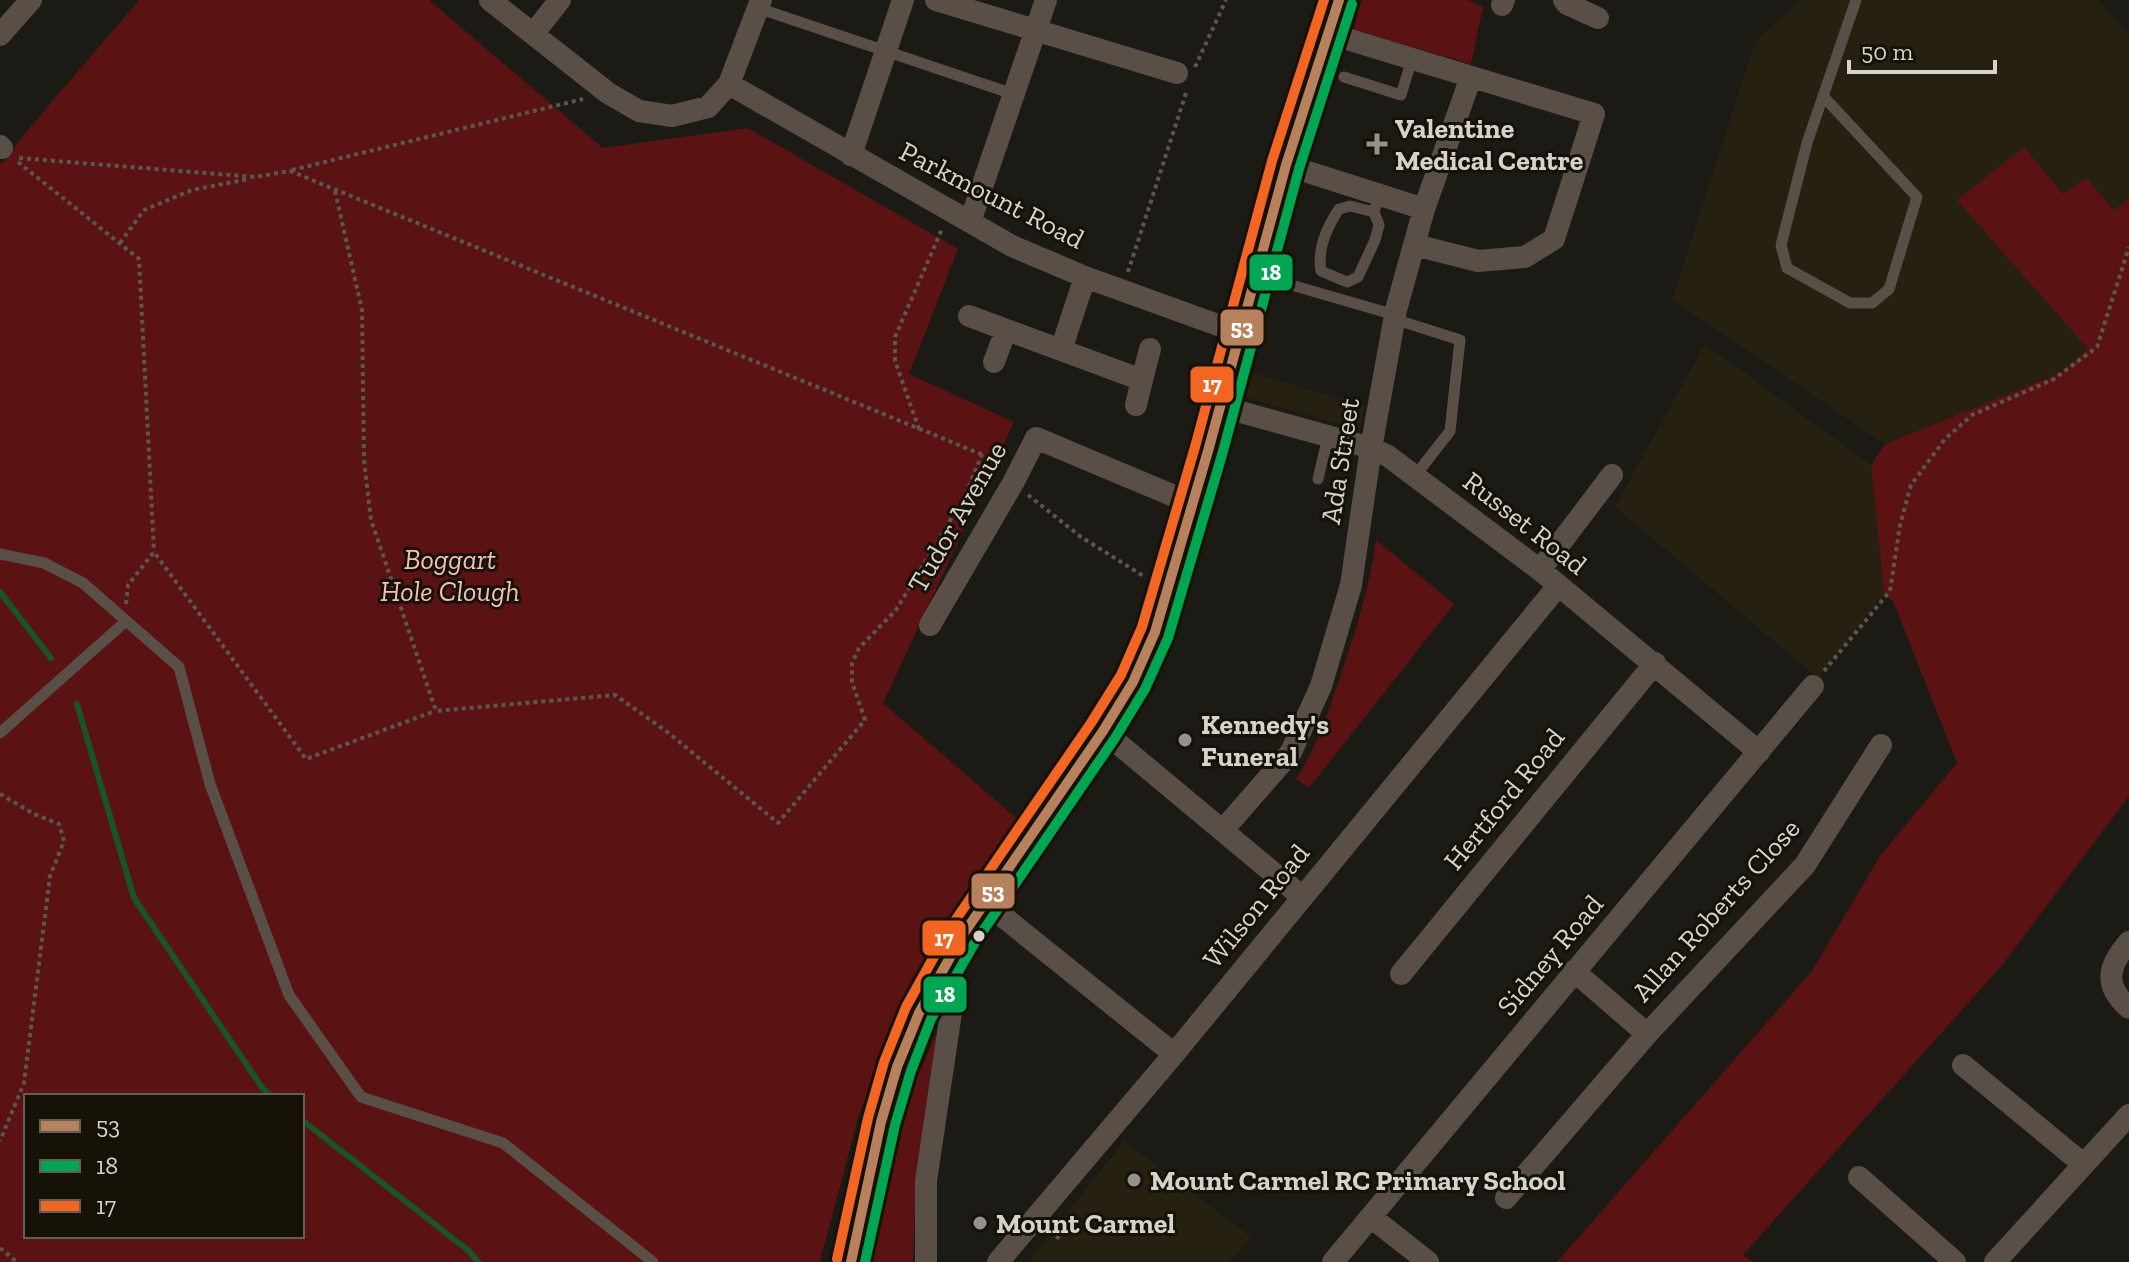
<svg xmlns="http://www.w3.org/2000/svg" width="2129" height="1262" font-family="'Zilla Slab',serif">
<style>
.built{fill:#262011}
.green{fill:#5a1312;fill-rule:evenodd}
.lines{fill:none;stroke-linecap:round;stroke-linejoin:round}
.stream{stroke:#195328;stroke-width:6}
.path{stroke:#5c5650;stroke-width:4;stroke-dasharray:4 4;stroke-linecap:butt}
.service{stroke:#594f47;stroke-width:11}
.minor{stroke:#594f47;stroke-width:22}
.primary{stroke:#65584e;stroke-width:34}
.bus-1-casing{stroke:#161208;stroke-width:16}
.bus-2-casing{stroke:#161208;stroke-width:16}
.bus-3-casing{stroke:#161208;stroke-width:16}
.bus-1{stroke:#b6815c;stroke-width:10}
.bus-2{stroke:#00a651;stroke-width:10}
.bus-3{stroke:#f26522;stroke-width:10}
.poi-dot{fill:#94928c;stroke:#161208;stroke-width:3}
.bus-dot{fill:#d5d3cc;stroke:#161208;stroke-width:3}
.labels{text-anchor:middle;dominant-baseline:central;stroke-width:6;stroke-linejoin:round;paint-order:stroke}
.poi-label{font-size:28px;font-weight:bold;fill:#d5d3cc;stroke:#161208;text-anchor:start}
.street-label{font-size:28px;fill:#d5d3cc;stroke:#161208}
.park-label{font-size:28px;font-style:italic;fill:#f3beb8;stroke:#161208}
.line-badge{stroke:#161208;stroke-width:3}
.badge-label{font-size:22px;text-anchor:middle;font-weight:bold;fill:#fff}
</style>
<rect width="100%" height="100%" fill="#1c1a14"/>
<path class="built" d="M1800,0H2098L2129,35V198L2114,210L2088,349L2063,372L1885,444L1672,300L1755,42Z
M1705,344L1871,465L1884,593L1818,678L1615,507Z
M1254,373L1364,406L1360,430L1245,397Z
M1124,1141L1251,1237L1230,1262H1029Z"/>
<path class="green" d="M139,0H429L603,148L748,128L958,249L909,374L1014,422L883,703L1022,823L900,1008L858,1118L820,1262H0V162L2,164L26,132ZM26,1096H302V1236H26Z
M1362,0H1468L1483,7L1471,64L1353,30Z
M2024,147L2063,194L2086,178L2114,210L2129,198V796L2003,964L1743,1255L1753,1262H1557L1812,971L1880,856L1957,763L1893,601L1884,593L1871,465L1885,444L2062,372L2088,349L1957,200Z
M1376,540L1454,604L1309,788L1296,779C1317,747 1328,713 1340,677C1355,632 1370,588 1376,540Z
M935,1036L940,1037L916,1186L913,1262H872L886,1181L918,1076Z"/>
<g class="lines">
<path class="stream" d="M0,592L51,658
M77,704L134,898L263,1089L272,1096
M302,1120L469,1251L478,1262"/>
<path class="path" d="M1195,67L1226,0
M19,158L255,177L290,171L1003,463
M18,162L139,259L154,552
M292,170L583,99
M335,191L362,310L364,460L371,520L436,711L615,695L666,731L778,823L865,720L852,682V663L859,648L896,610L965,496L982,454
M120,243L144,210L192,190L249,179
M1128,272L1187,90
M919,429L895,361V337L942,229
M1028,495L1081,537L1145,577
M126,604L128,585L154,552L306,759L435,711
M1824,671L1890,591L1900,525L1911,485L1945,439L1972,415L2054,379L2097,347L2129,247
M0,794L34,814L59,824L64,841L50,876L24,1083L0,1141
M1050,1231L1061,1240
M0,1248L17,1262"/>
<path class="service" d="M758,8L1013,94
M1344,77L1401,95L1412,59
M1823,96L1917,197L1889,289L1872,303H1850L1787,268L1781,245L1807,143L1856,0
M1374,212L1350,206L1339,209C1327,227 1317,249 1321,271L1347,282L1358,277L1375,240L1379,225L1374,212L1379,194
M1260,276L1395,315
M1394,319L1460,340L1450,431L1415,476
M1318,479L1328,437
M0,554L44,563L83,583L179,667L210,784L289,995L361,1097L503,1143L653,1262
M0,733L125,622"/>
<path class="minor" d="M490,0L608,93L639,111L672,116L708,107L729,84L761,0
M936,0L1177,73
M1564,0L1567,4L1598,18
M1502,5L1504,0
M1327,33L1594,114L1554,239L1525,257L1478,261L1415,245
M533,34L560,0
M0,35L31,0
M729,84L1012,246L1085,277L1240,333
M0,146L2,148
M851,155L903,0
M1286,165L1424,209
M970,222L1046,0
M1085,277L1061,350L1142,380L1136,405
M969,316L1061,350
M994,362L1006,330
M1142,380L1150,349
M1219,406L1371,448L1388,456L1540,570L1759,752
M1540,570L1612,475
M930,625L1013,483L1036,438L1193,504
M1103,731L1301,896
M1223,830L1291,752L1321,686L1351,585L1371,448L1396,310L1424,209L1471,77
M986,903L1174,1054
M2129,942C2108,966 2103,985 2129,1008
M1574,971L1647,1034
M1401,974L1655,663
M1963,1065L2083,1164
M1859,1177L1955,1262
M1506,1198L1647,1034L1805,865L1881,745
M1371,1217L1428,1262
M926,1262V1181L952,1006L948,1000L932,988
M998,1262L1174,1054L1558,586
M1333,1262L1813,686
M1995,1262L2129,1115"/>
<path class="primary" d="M851,1262C866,1188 880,1111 907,1040C921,1004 942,970 962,936L1103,731L1133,682L1155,632L1208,451L1286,165L1339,0"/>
<g class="bus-1-casing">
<path id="bus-1" d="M851,1262L881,1122L897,1067L919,1013L962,936L1103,731L1133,682L1155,632L1208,451L1286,165L1339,0"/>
</g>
<g class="bus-2-casing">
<path id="bus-2" d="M865,1262L895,1125L911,1071L931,1019L974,944L1115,738L1145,689L1168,638L1222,455L1299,169L1352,4"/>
</g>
<g class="bus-3-casing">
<path id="bus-3" d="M837,1259L868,1118L884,1062L906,1007L950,928L1091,723L1121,675L1142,627L1195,447L1272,161L1324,0"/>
</g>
<use href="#bus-1" class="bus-1"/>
<use href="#bus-2" class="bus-2"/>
<use href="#bus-3" class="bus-3"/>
</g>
<g class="poi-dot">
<path d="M1373 132h8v8h8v8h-8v8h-8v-8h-8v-8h8z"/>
<circle cx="1185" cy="740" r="8"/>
<circle cx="1134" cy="1180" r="8"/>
<circle cx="980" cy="1223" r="8"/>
</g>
<circle class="bus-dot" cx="979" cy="936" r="7"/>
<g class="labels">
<g class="poi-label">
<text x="1395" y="128">Valentine<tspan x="1395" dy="32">Medical Centre</tspan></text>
<text x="1201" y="724">Kennedy's<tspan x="1201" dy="32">Funeral</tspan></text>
<text x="1150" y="1180">Mount Carmel RC Primary School</text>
<text x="996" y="1223">Mount Carmel</text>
</g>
<g class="street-label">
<text transform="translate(992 195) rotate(27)">Parkmount Road</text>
<text transform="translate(1340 461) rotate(-81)">Ada Street</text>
<text transform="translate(957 517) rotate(-60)">Tudor Avenue</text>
<text transform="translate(1525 523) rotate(38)">Russet Road</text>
<text transform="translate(1504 799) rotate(-51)">Hertford Road</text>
<text transform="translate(1256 906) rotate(-51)">Wilson Road</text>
<text transform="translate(1716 910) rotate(-48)">Allan Roberts Close</text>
<text transform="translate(1550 955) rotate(-50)">Sidney Road</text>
</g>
<g class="park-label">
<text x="450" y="559">Boggart<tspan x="450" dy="32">Hole Clough</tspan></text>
</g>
</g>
<g class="line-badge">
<rect x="1248" y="253" width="46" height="39" rx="8" fill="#00a651"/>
<rect x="1219" y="308" width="46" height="39" rx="8" fill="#b6815c"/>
<rect x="1189" y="365" width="46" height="39" rx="8" fill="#f26522"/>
<rect x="970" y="872" width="46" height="38" rx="8" fill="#b6815c"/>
<rect x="921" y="919" width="46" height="38" rx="8" fill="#f26522"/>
<rect x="922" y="975" width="46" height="39" rx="8" fill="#00a651"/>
</g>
<g class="badge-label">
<text x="1271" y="280">18</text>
<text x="1242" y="335">53</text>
<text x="1212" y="392">17</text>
<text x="993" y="899">53</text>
<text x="944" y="946">17</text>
<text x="945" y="1002">18</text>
</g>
<rect x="24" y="1094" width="280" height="144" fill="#161208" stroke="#625f56" stroke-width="2"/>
<rect x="40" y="1120" width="40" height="12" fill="#b6815c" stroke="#625f56" stroke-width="2"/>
<text x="96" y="1134" font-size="24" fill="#d5d3cc">53</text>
<rect x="40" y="1160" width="40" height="12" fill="#00a651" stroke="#625f56" stroke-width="2"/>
<text x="96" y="1174" font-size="24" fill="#d5d3cc">18</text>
<rect x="40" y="1200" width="40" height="12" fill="#f26522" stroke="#625f56" stroke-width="2"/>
<text x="96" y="1214" font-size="24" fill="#d5d3cc">17</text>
<path d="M1849 60v12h146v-12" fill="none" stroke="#d5d3cc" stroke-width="4"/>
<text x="1861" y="60" font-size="24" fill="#d5d3cc" stroke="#161208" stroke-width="6" paint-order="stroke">50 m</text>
</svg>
